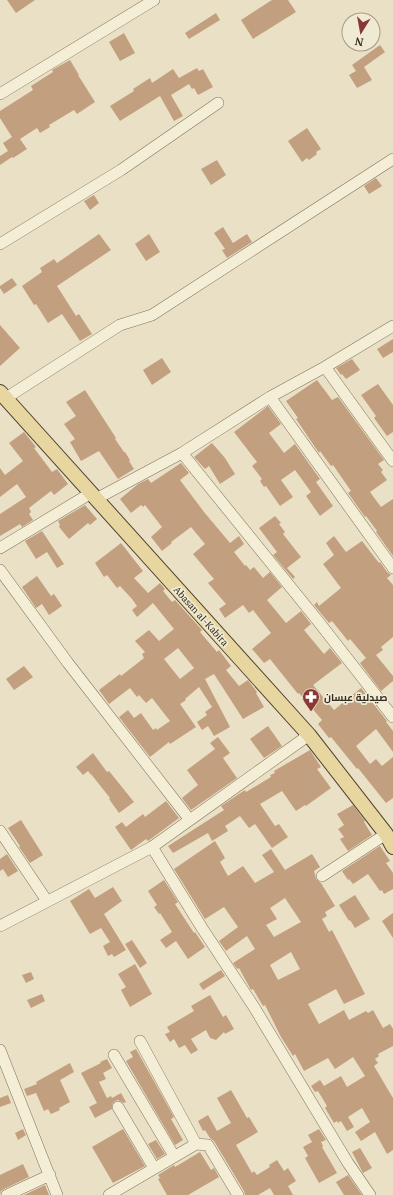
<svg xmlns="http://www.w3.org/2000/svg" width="393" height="1195" font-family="'PT Serif',Cairo,serif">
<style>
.building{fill:#c2a07f;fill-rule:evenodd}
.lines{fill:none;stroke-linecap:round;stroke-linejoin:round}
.minor-casing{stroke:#81735d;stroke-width:12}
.major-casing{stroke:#504131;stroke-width:16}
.minor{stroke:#f4eed7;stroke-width:11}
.major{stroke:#e8d6a1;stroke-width:14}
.labels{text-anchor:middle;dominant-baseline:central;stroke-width:3.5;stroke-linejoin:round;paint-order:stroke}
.street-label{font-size:10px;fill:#332a1f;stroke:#f1ead3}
.poi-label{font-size:10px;font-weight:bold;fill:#332a1f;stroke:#f1ead3;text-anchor:start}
</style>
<rect width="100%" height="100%" fill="#e9e0c5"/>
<path class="building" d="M7,0H35L16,13Z
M272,0H288L296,12L253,39L241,20Z
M216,13L220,20L189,39L185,33Z
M124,33L135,53L120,61L109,42Z
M380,45L385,52L364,67L372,80L357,88L349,75L356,71L352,65Z
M70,60L79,75H78L95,102L77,114L74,110L49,125L50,127L40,133L37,128L20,139L27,149L13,158L12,157L0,165V156L8,151L3,143L12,137L0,118V111L33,90L31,86L53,72L52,70Z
M197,68L199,71L203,69L213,87L198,95L194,88L192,89L189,84L171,95L183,116L174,121L160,96L120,121L110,106L134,91L133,89L150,78L152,83L173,69L179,78Z
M307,128L321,149L316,152L317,154L309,160L307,158L302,162L288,141Z
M217,160L226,175L211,185L201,169Z
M376,178L382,186L369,194L364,186Z
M94,195L99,203L90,210L84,201Z
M223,227L233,243L247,234L252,242L227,258L222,250L225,249L214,233Z
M99,234L111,250L57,286L76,316L79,314L92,334L80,341L62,314L48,323L36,304L34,305L22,286L42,272L40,268L54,259L57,263Z
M149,234L160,252L146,261L135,244Z
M12,278L17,285L4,294L0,288V286Z
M0,325L20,348L0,366Z
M393,339V352L383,358L377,349Z
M162,358L171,372L152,385L143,370Z
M352,359L360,370L346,379L342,374L341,375L336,368Z
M317,380L332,400L338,397L384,460L378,464L383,470L381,472L387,480L370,492L381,507L393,499V556L376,532L377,531L366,516L365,517L348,493L351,491L333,465L331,466L320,451L319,453L296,419L298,418L286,401Z
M378,384L393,405V432L387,436L374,418L376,416L361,395Z
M85,390L116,438L115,439L124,452H125L130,460L129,461L134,469L118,479L99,451L81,461L70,442L75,439L64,424L76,416L66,402Z
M268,406L281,424L269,433L284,453L295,444L320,479L316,482L333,506L320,516L306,496L311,492L295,470L281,480L293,497L280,506L266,486L264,487L260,481L262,479L252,466L257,462L234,432Z
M24,432L36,447L34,448L52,472L57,469L68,484L54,495L51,491L29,508L31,512L29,514L33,520L22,527L20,524L0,536V514L26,497L17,484L0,497V468L5,475L23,461L9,443Z
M212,443L225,458L235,474L220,484L209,466L205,469L194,457Z
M181,463L189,473L180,480L204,512L230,543L239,536L244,544L234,552L245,566L246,565L250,570L254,567L263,578L270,572L282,587L267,600L286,623L301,611L311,624L304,630L324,654L330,648L342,663L313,685L334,710L361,688L387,721L386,722L393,731V752L376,729L356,746L370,764L376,759L382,766L393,757V798L386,803L358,768L357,769L331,737L329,738L318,724L322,720L299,693L298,694L270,659L264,663L252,649L271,633L253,610L249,613L243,605L225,618L219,609L226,604L208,583L214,579L193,554L205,544L191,527L171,542L172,543L162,551L151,537L162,527L145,505L143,507L141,505L131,513L120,499L138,484L148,479L151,483Z
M85,505L97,519L90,525L88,523L69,539L59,527L60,525L58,521Z
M275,516L281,523L279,524L285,532L283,534L301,557L287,568L295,577L293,579L273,555L277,552L259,528Z
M42,531L64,564L57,568L47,552L36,559L25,541Z
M334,536L346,552L362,541L379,563L380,562L387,572L391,575L387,578L393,585V637L381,647L383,650L376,655L393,676V681L381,691L360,663L366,658L350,639L348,641L332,621L329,623L314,605L317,602L319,606L341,588L323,564L334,555L326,543Z
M121,543L143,571L134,578L148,593L160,583L165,589L163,591L172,602L175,600L202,630L200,632L217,652L219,650L231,666L226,670L239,686L248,680L257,692L256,693L264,707L243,719L214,674L205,679L230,727L214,736L208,726L202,730L197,722L207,715L205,712L212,707L199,687L185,699L186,700L180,704L196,727L170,744L169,742L150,757L119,717L128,710L134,718L141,713L153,730L156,728L157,730L170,721L152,698L146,703L139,695L137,697L130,688L109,704L99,690L120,674L121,676L144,658L142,654L145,652L135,641L149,630L159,641L174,629L153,603L137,617L132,610L137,606L132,599L120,586L117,588L107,575L104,577L95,563ZM178,648L194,668L180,679L164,659Z
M37,576L51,596L54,594L62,606L49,615L42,604L36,608L22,587Z
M24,666L33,677L14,690L6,679Z
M268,726L282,746L264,758L250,739Z
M218,737L230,753L223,758L237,778L191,810L182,798L198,785L187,770L215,749L210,743Z
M310,750L321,767L317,769L331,788L306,806L305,805L296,811L282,791L260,804L275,826L279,824L288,837L272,848L255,824L249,828L240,816L225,826L228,831L212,841L208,833L173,853L168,846L224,810L221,806L245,790L246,792L271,777L270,775L275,773L274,771Z
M93,753L107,772L109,771L134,802L119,813L109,799L110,798L91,774V775L88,771L83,775L76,767Z
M166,801L179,818L148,841L146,839L131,850L115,827L122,822L126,827L143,814L145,817Z
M353,805L365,821L364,822L372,835L348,851L340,839L344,837L338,829L344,825L337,814Z
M21,820L43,855L30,863L19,847L20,846L8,828Z
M215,841L225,858L220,862L228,876L243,866L255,883L274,872L262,855L271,849L285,870L312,854L320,867L314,871L315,874L316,879L321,883L335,906L325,912L327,916L322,919L329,932L332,930L365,994L344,1004L336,989L308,1004L319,1024L344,1010L349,1020L366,1011L368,1013L373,1010L383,1028L390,1024L393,1029V1046L378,1054L379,1056L375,1059L378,1063L374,1066L393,1098V1150L387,1154L375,1132L361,1141L355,1132L370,1122L362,1108L348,1117L354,1127L347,1131L341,1121L338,1123L337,1121L334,1123L325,1108L327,1106L318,1091L315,1092L311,1086L320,1080L324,1086L341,1076L347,1087L365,1076L353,1057L335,1069L328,1058L304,1071L295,1054L293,1056L281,1037L265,1005L263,1006L253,989L251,990L239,968L237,969L233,963L255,949L247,936L226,951L219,941L238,927L224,907L205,919L174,869ZM285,898L301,922L274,937L266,925L277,919L270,908ZM291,952L300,969L278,980L270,965Z
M380,846L390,861L386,863L393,873V889L384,894L382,890L380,891L368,874L353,884L349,879L348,880L342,871Z
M7,854L18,871L8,877L3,869L0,871V859Z
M164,880L178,902L175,904L194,933L195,932L205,947L188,959L176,941L166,948L160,940L172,932L160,913L159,914L154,907L157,905L148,891Z
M113,887L122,901L104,914L126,950L114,957L112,954L108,956L103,946L110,942L101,928L90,934L70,901L89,889L95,898Z
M355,895L370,919L355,928L350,920L349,921L339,905Z
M393,913V938L382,921Z
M132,940L147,963L140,968L125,944Z
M135,964L152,994L130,1007L121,990L126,987L118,974Z
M221,970L225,976L203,990L199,984Z
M31,972L34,979L26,983L22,975Z
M42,994L45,1001L31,1008L27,1000Z
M210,995L223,1017L226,1015L234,1029L225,1034L224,1032L216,1040L210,1038L206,1030L191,1039L198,1050L191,1054L185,1045L179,1048L174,1039L170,1042L165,1034L170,1032L167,1027L194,1011L191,1006Z
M136,1049L174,1117L171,1119L183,1140L175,1145L126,1061L133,1057L130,1052Z
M107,1059L112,1068L103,1073L106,1079L99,1082L107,1098L111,1096L112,1098L121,1093L126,1102L124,1103L118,1100L115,1101L112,1104V1109L95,1118L89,1107L97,1103L81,1073L101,1063L100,1062Z
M70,1063L74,1072L60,1080L70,1102L59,1108L60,1110L51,1114L48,1109L44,1111L36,1093L27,1096L24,1089L37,1084L36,1082Z
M231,1090L247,1118L249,1117L258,1132L236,1145L252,1173L254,1171L257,1175L270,1167L269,1165L277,1160L284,1171L288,1168L296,1181L288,1186L293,1195H274L270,1188L258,1195H245L244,1191L214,1141L210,1138L205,1130L203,1131L198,1121L208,1115L217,1131L231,1123L217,1098Z
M8,1095L11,1103L0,1107V1098Z
M23,1129L26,1135L18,1140L15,1133Z
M123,1129L145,1166L113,1183L92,1147Z
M319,1129L326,1140L321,1142L323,1146L322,1147L337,1173L319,1183L305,1158L308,1156L303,1147L312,1142L308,1135Z
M156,1140L165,1154L157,1159L148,1144Z
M360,1148L372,1168L363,1173L352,1152Z
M200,1152L211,1170L214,1168L219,1177L188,1195H167L158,1179L160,1178L158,1175L174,1165L175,1167Z
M23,1164L29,1177L4,1189L1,1191L0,1195V1175Z
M348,1175L362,1195H344L336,1182Z
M45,1185L49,1195H24Z"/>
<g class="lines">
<g class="minor-casing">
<path id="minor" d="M0,94L154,0
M0,244L121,170L218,103
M325,367L393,461
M270,397L393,568
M6,398L120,325L152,315L393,159
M182,453L318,621L393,717
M96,499L182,453L270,397L325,367L393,326
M0,548L91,493
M0,570L68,663L190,820
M0,831L47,901
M152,847L202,928L254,1007L348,1163L370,1195
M322,876L386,834
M0,926L152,847L309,735
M140,1041L196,1144
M0,1050L57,1195
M114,1055L174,1156
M118,1107L154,1168
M7,1195L50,1175
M109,1195L196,1144L208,1145L238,1195"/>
</g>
<g class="major-casing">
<path id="major" d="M0,392L309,735L386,834L393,847"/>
</g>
<use href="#minor" class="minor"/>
<use href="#major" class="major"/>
</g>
<defs>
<g id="pharmacy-pin" transform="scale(0.9)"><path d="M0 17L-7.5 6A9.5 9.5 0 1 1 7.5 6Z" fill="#893934" stroke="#f1ead3"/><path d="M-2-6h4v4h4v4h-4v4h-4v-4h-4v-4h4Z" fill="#fff"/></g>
</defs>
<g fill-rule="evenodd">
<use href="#pharmacy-pin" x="311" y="697"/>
</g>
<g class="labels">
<g class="street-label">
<text transform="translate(201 616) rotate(48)">Abasan al-Kabira</text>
</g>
<g class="poi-label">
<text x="324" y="697">صيدلية عبسان</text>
</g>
</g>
<g transform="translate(361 32) rotate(191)"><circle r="19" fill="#f1ead3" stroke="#a59d8b"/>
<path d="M0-3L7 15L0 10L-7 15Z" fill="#893934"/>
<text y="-6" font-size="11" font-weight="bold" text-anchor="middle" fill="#332a1f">N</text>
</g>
</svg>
